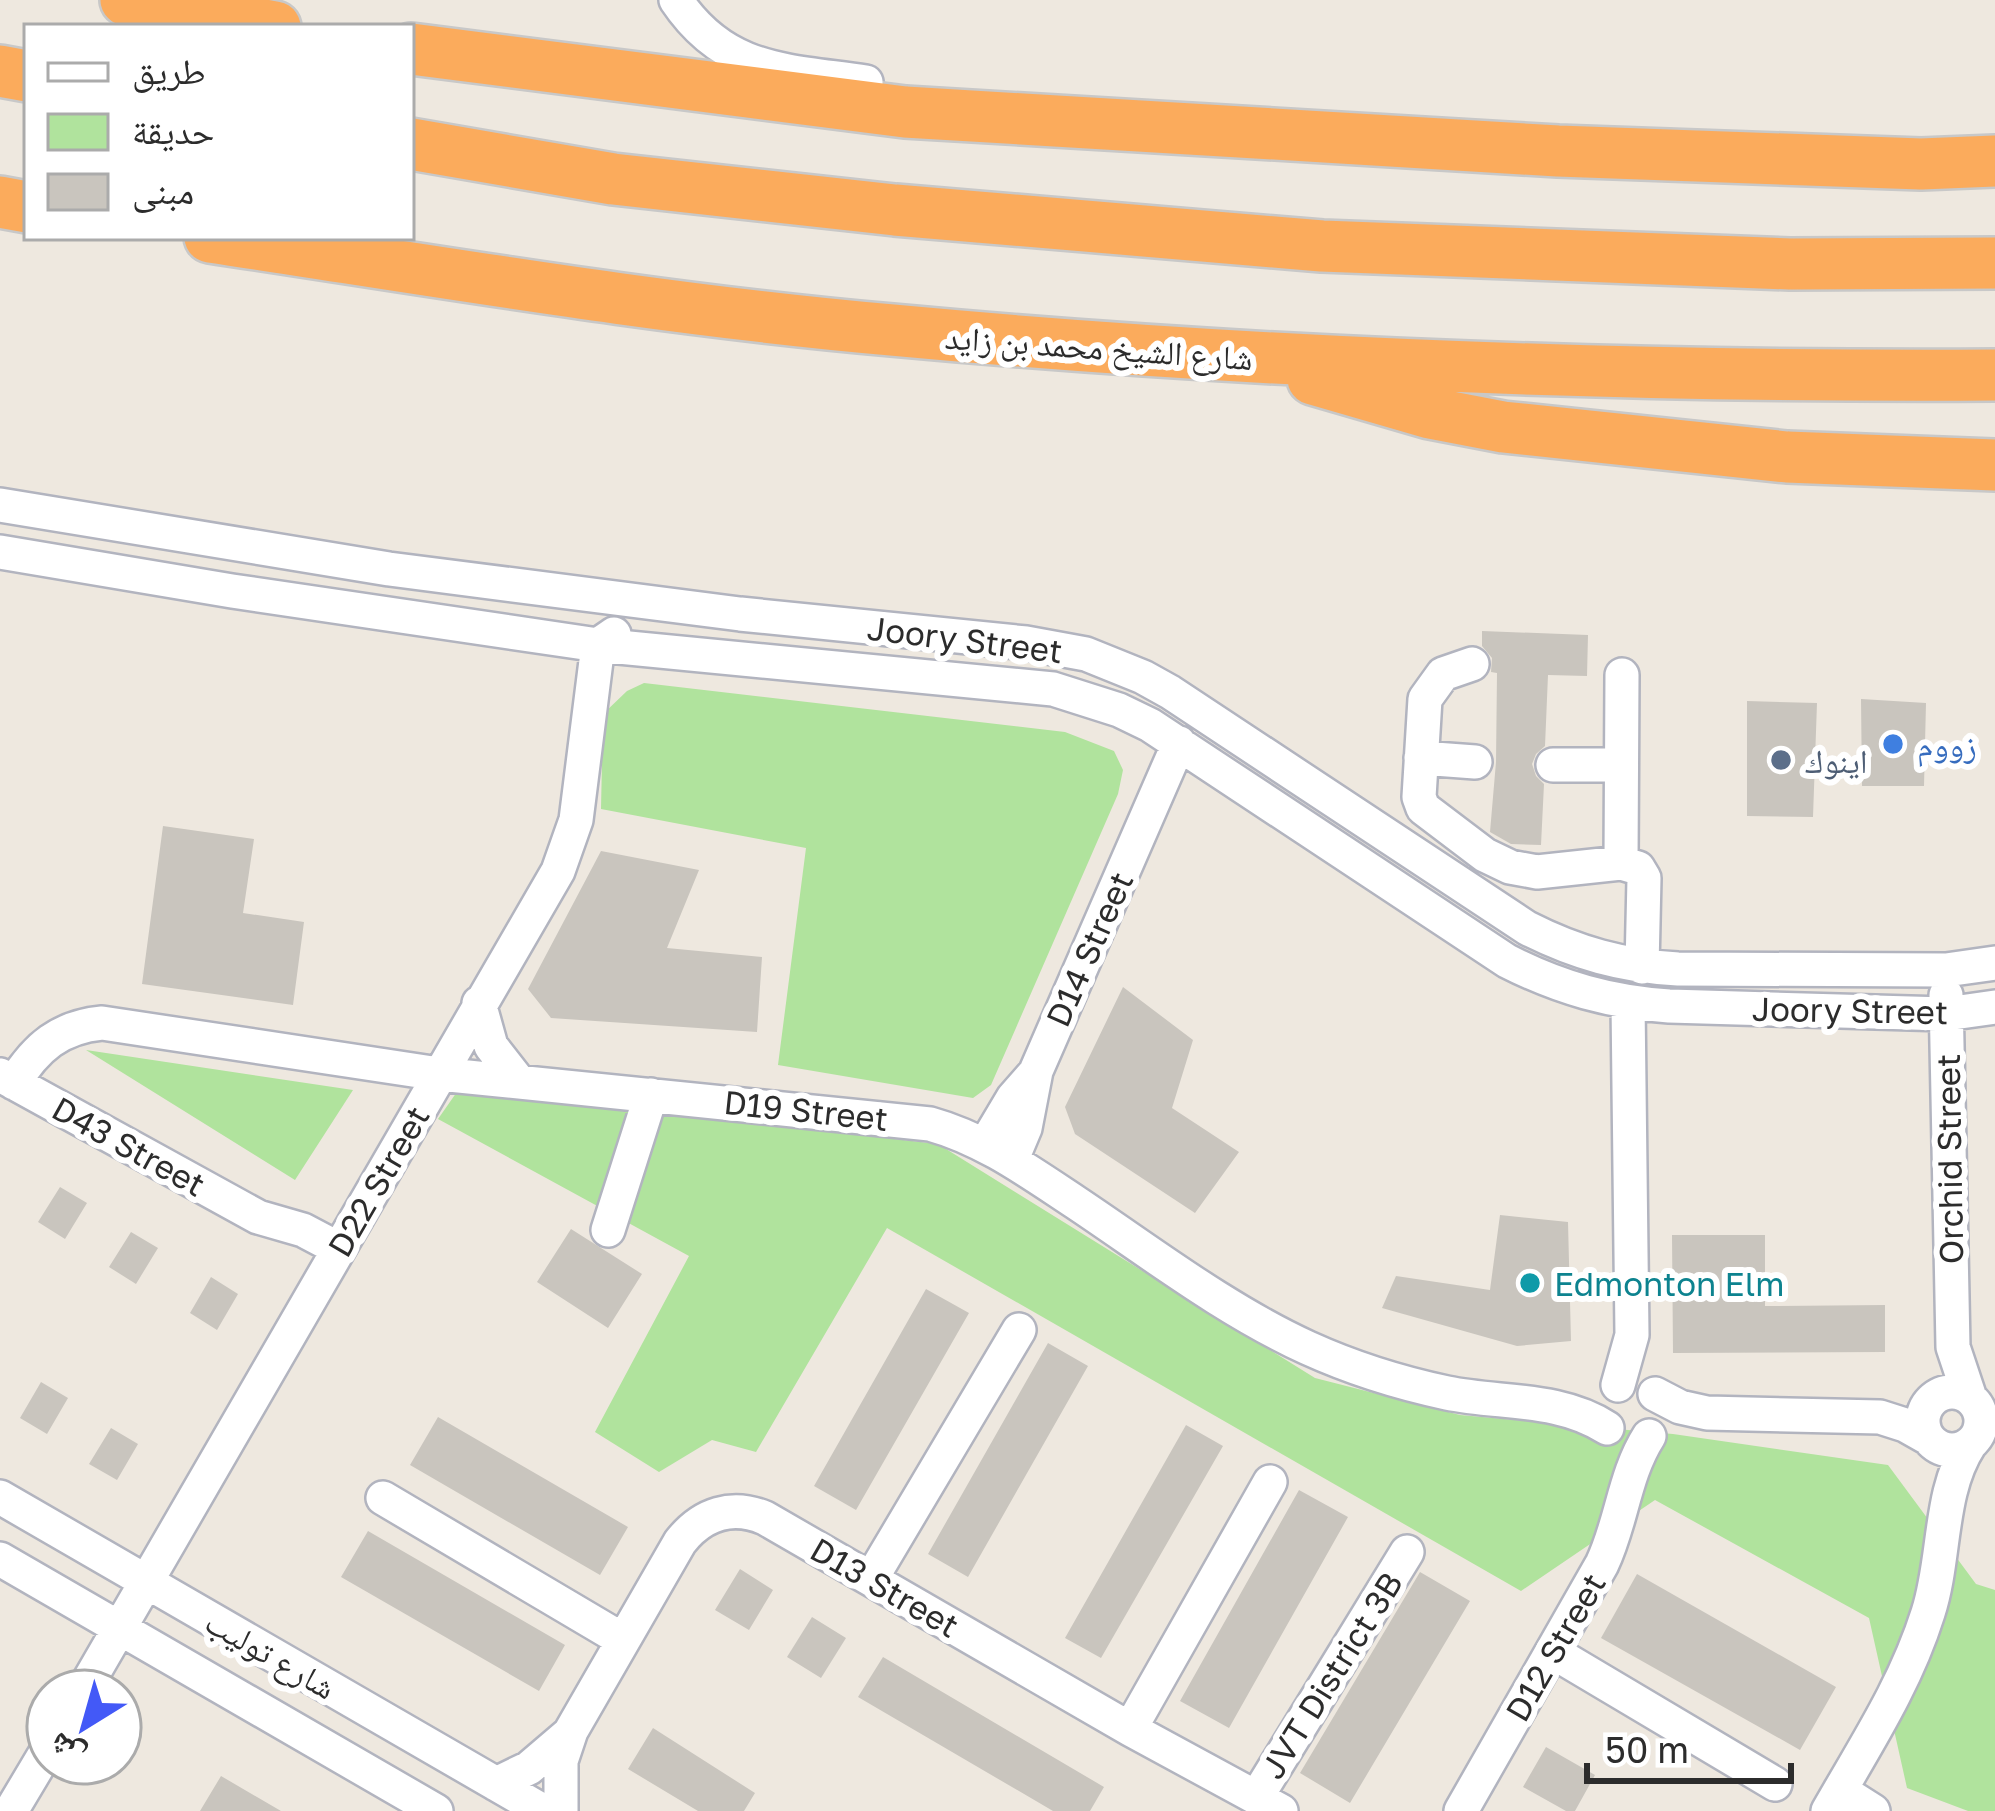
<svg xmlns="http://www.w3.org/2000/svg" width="1995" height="1811" font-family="'Golos Text','Noto Naskh Arabic',sans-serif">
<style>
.green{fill:#b0e39d}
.building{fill:#c9c5be}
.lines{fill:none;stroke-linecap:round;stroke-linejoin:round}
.minor-casing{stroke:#b2b4bf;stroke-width:38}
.highway-casing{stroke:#c8c8c8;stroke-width:56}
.minor{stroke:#fff;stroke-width:33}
.highway{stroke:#fbab5c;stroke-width:51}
.shop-dot{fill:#3f7fe0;stroke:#fff;stroke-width:4.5}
.service-dot{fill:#5c6f8a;stroke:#fff;stroke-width:4.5}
.culture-dot{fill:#0f9aa8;stroke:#fff;stroke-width:4.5}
.labels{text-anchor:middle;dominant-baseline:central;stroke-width:12;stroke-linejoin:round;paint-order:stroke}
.street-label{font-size:33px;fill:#2c2c2c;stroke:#fff}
.shop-label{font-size:33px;fill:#366cbe;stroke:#fff;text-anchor:start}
.service-label{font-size:33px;fill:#4e5e75;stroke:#fff;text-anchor:start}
.culture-label{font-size:33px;fill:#0d838f;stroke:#fff;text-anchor:start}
</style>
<rect width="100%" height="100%" fill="#eee8df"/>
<path class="green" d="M644,683L1065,732L1114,751L1123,770L1118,794L991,1085L973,1098L778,1065L806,848L601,809L603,714L627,691Z
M86,1050L353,1090L295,1180Z
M459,1089L938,1144L1315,1378L1460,1415L1673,1434L1888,1465L1976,1584L1995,1590V1811H1968L1907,1788L1869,1618L1655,1500L1521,1591L887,1228L756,1452L712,1440L659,1472L595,1432L689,1256L438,1119Z"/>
<path class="building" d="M1482,631L1588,635L1587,676L1548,675L1545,746L1536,754L1532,764L1536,776L1544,784L1541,845L1511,844L1490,832L1496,762L1497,673L1491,672L1492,658L1482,646Z
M1861,699L1926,703L1924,786H1862Z
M1747,701L1817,703L1813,817L1747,816Z
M163,826L254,839L243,913L304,922L293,1005L142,984Z
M601,851L699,870L667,948L762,957L757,1032L551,1018L528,989Z
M1123,987L1193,1040L1172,1108L1239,1152L1195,1213L1075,1134L1065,1107Z
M60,1187L87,1203L65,1239L38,1222Z
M1500,1215L1568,1222L1571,1341L1517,1346L1382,1308L1396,1276L1490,1290Z
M571,1229L642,1274L608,1328L537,1282Z
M131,1232L158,1248L136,1284L109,1267Z
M1672,1235H1765V1306L1885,1305V1352L1673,1353Z
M211,1277L238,1294L217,1330L190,1313Z
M926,1289L969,1313L856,1510L814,1486Z
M1048,1343L1088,1366L968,1577L928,1554Z
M41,1382L68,1398L47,1434L20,1418Z
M438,1417L628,1527L600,1575L410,1465Z
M1186,1425L1223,1446L1101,1658L1065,1638Z
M111,1428L138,1444L117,1480L89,1464Z
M1299,1490L1348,1517L1229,1728L1180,1701Z
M368,1531L565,1645L539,1691L341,1577Z
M740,1569L773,1590L749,1630L715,1610Z
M1420,1572L1470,1601L1350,1803L1300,1773Z
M1637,1574L1836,1687L1800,1750L1601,1638Z
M812,1617L846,1638L821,1678L787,1657Z
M883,1657L1104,1787L1090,1811H1053L858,1697Z
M653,1728L755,1793L744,1811H698L628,1769Z
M1546,1747L1595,1775L1575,1811H1566L1523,1787Z
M221,1776L281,1811H200Z"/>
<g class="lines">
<g class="minor-casing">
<path id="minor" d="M676,0C725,73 786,70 866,82
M0,505L389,569L740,614L1026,643L1086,654L1143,677L1170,692L1527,928C1576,953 1623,966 1678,969L1946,970L1995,963
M0,552L232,591L598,645L1053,689L1119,710L1150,725L1507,961C1560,988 1610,1002 1669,1006L1946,1014L1995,1007
M1472,664L1443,674L1425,699L1419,797L1423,808L1485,855L1510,867L1537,872L1621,863L1638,868L1644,878L1642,967
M1421,758L1475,762
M1553,765H1621
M1621,863L1622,675
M1946,995L1953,1347L1970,1398
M479,1003L491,1046L519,1082
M0,1075L258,1217L303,1230L339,1249
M14,1083C36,1047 60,1027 102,1023L439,1074L930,1124C984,1139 1028,1171 1075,1202C1150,1252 1225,1310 1308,1348C1352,1368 1400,1383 1447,1393C1501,1404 1559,1397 1607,1428
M985,1145L1013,1098L1035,1073
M1012,1159L1025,1128L1036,1071L1179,743
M608,1230L651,1095
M1618,1385L1632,1335L1628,1003
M1923 1421a29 29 0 1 1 58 0a29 29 0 1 1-58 0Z
M1655,1394L1680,1407L1707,1413L1880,1417L1905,1425L1928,1438
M0,1497L543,1811
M383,1498L623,1640
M0,1559L436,1811
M871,1579L1019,1330
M1553,1652L1775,1784
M83,1691L558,871L576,820L598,645L614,634
M1130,1729L1270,1482
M496,1784L529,1768L570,1733
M1840,1790L1873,1811
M1256,1798L1407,1552
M11,1811L48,1749
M561,1811V1761L571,1731L680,1542C702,1514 732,1504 765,1518L1130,1729L1281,1811
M1461,1811L1602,1564C1622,1522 1624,1475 1649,1436
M1828,1811C1865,1746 1905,1686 1928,1613C1946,1558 1938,1493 1970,1444"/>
</g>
<g class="highway-casing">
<path id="highway" d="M126,0L275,27
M411,49L905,112L1558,151L1921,164L1995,161
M0,71L27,76
M411,144L613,179L895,210L1322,246L1790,264L1995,263
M0,202L27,207
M210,237C436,271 663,310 892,330C1258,364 1627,377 1995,375
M1313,379L1430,413L1503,427L1787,457L1995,465"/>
</g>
<use href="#minor" class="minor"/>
<use href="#highway" class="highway"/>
</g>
<circle class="shop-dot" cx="1893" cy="744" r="12"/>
<circle class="service-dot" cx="1781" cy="760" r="12"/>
<circle class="culture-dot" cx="1530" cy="1283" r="12"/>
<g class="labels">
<g class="street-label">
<text transform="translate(1099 347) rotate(4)">شارع الشيخ محمد بن زايد</text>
<text transform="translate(965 639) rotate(7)">Joory Street</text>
<text transform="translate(1089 949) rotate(-66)">D14 Street</text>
<text transform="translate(1850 1010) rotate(1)">Joory Street</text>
<text transform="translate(806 1110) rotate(6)">D19 Street</text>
<text transform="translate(129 1146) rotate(29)">D43 Street</text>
<text transform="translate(1949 1159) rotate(-91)">Orchid Street</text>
<text transform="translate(378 1181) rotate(-60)">D22 Street</text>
<text transform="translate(885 1587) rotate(30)">D13 Street</text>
<text transform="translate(1555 1647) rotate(-60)">D12 Street</text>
<text transform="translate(271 1654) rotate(30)">شارع توليب</text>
<text transform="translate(1331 1675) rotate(-58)">JVT District 3B</text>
</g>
<g class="shop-label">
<text x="1917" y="744">زووم</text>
</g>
<g class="service-label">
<text x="1805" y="760">اينوك</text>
</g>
<g class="culture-label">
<text x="1554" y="1283">Edmonton Elm</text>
</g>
</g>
<rect x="24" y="24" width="390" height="216" fill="#ffffff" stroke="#ababab" stroke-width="3"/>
<rect x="48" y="63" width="60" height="18" fill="#ffffff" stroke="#ababab" stroke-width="3"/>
<text x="132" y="84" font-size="36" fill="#2c2c2c">طريق</text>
<rect x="48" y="114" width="60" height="36" fill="#b0e39d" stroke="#ababab" stroke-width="3"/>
<text x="132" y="144" font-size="36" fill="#2c2c2c">حديقة</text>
<rect x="48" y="174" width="60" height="36" fill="#c9c5be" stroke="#ababab" stroke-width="3"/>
<text x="132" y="204" font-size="36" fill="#2c2c2c">مبنى</text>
<g transform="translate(84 1727) rotate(217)"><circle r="57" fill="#ffffff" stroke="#ababab" stroke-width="3"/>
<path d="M0-9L21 45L0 30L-21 45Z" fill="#4359f7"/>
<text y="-18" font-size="33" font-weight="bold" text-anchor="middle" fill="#2c2c2c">ش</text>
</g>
<path d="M1587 1763v18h204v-18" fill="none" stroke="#2c2c2c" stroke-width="6"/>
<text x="1605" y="1763" font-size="36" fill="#2c2c2c" stroke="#ffffff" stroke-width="9" paint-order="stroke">50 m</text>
</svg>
